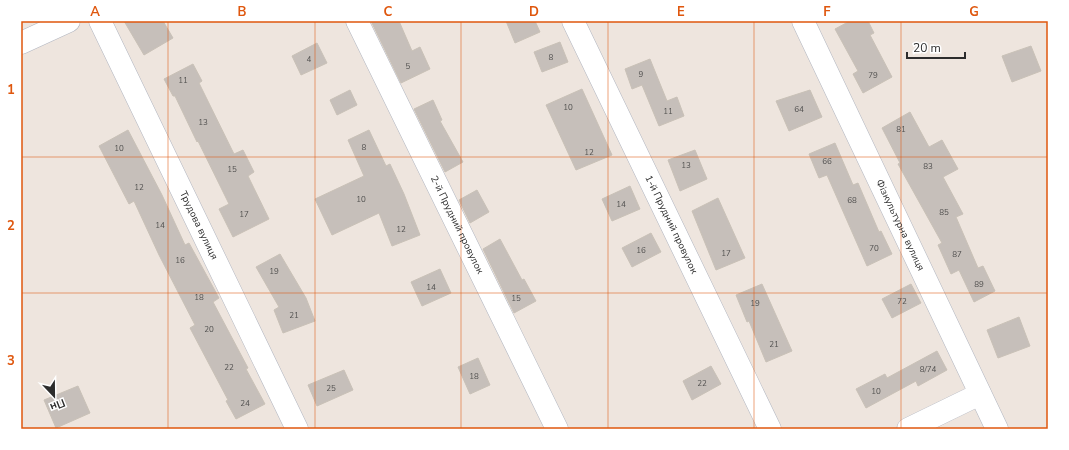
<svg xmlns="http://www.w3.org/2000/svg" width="1069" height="450" font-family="'Nunito Sans',sans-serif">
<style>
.building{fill:#c6bfba;stroke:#c9c1b7}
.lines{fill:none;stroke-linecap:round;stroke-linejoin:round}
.minor-casing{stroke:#b2b6c0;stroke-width:23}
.minor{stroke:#fff;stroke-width:22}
.grid{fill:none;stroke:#df570e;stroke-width:1;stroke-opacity:0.55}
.labels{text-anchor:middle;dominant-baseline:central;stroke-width:3.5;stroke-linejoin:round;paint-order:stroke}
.number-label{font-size:8px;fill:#525150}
.street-label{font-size:10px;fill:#2c2c2c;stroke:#fff}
.neatline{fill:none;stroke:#df570e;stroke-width:1.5}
.grid-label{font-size:13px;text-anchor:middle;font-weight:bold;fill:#df570e}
</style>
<rect width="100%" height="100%" fill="#eee5de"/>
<path class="building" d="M124,21H163L173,38L144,55Z
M371,21H399L412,51L420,47L430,69L401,83Z
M506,21H535L540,32L515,43Z
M850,21H868L874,33L870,35L892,77L863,93L853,74L858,71L835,29Z
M560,42L568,62L542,72L534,52Z
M317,43L327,63L301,75L292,56Z
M1031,46L1041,71L1012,82L1002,56Z
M650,59L667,101L677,97L684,116L659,126L642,85L632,89L625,69Z
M193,64L202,81L199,83L234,154L243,150L254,172L248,176L269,219L233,237L219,209L229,204L198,141L197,142L175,96H173L164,79Z
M582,89L612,155L576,170L546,105Z
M350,90L357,105L337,115L330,100Z
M810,90L822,117L789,131L776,101Z
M433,100L442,120L440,121L463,162L445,172L414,109Z
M910,112L929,147L942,140L958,169L943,177L963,214L956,217L978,268L983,266L995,291L974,302L959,270L951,274L938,245L942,243L898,164L900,163L882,128Z
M128,130L162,195L185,245L189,243L219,298L213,302L248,368L246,369L265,404L236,419L226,401L228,400L190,328L195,325L159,255L134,201L129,204L99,146Z
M369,130L386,166L390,164L404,194L420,235L392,246L379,213L332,235L315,199L364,176L348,140Z
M835,143L853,185L858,183L879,232L881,231L892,254L867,266L827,175L819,178L809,154Z
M695,150L707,179L680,191L668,160Z
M630,186L640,209L612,221L602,199Z
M477,190L489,212L470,223L459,200Z
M718,198L745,258L716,270L692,211Z
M651,233L661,252L632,267L622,248Z
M500,239L522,280L524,279L536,301L514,313L483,249Z
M280,254L306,298L315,321L283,333L274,310L279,307L256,267Z
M440,269L451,293L422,306L411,282Z
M762,284L792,351L766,362L749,321L747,322L736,295Z
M911,284L921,303L892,318L882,299Z
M1019,317L1030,346L998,358L987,330Z
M937,351L947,370L918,386L916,381L866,408L856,389L885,374L887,378Z
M478,358L490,385L470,394L458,367Z
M711,366L721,384L692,400L683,381Z
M344,370L353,390L317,406L308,385Z
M78,386L90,413L56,428L44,400Z"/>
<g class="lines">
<g class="minor-casing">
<g id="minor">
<path id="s1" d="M100,21L297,429"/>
<path id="s2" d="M357,21L557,429"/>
<path id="s3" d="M573,21L770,429"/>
<path id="s4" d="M803,21L997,429"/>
<path d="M21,43L69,21"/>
<path d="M908,429L980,394"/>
</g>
</g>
<use href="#minor" class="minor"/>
</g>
<path class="grid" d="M168,21V429M315,21V429M461,21V429M608,21V429M754,21V429M901,21V429M21,157H1048M21,293H1048"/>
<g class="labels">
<g class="number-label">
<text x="551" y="57">8</text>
<text x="309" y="59">4</text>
<text x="408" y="66">5</text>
<text x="641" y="74">9</text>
<text x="873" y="75">79</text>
<text x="183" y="80">11</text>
<text x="568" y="107">10</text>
<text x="799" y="109">64</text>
<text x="668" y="111">11</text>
<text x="203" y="122">13</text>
<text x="901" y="129">81</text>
<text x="364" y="147">8</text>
<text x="119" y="148">10</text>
<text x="589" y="152">12</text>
<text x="827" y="161">66</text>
<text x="686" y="165">13</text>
<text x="928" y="166">83</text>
<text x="232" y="169">15</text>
<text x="139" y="187">12</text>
<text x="361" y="199">10</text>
<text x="852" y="200">68</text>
<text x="621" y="204">14</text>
<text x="944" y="212">85</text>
<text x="244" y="214">17</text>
<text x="160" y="225">14</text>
<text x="401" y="229">12</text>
<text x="874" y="248">70</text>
<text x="641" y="250">16</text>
<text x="726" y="253">17</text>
<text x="957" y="254">87</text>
<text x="180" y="260">16</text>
<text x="274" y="271">19</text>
<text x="979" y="284">89</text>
<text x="431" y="287">14</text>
<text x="199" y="297">18</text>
<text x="516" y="298">15</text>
<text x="902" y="301">72</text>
<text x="755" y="303">19</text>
<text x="294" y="315">21</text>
<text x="209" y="329">20</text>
<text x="774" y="344">21</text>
<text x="229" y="367">22</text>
<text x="928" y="369">8/74</text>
<text x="474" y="376">18</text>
<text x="702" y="383">22</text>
<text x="331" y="388">25</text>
<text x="876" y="391">10</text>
<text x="245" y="403">24</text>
</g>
<g class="street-label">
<text stroke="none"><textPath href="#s1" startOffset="227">Трудова вулиця</textPath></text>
<text stroke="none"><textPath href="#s2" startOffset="227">2-й Прудний провулок</textPath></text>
<text stroke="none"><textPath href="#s3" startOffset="226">1-й Прудний провулок</textPath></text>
<text stroke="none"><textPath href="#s4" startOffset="226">Фізкультурна вулиця</textPath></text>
</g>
</g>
<rect width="1069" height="450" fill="none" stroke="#ffffff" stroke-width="44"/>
<g transform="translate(54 396) rotate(158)" stroke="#ffffff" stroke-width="3" paint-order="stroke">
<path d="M0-3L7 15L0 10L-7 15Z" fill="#2c2c2c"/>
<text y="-6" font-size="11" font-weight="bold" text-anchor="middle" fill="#2c2c2c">Пн</text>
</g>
<path d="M907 52v6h58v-6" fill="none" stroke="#2c2c2c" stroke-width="2"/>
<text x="913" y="52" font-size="12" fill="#2c2c2c" stroke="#ffffff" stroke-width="3" paint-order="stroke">20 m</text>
<rect x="22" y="22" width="1025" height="406" class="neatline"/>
<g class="grid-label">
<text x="95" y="16">A</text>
<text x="242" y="16">B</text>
<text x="388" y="16">C</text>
<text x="534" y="16">D</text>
<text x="681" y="16">E</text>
<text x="827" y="16">F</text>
<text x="974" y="16">G</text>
<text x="11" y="94">1</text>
<text x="11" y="230">2</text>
<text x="11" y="365">3</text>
</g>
</svg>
